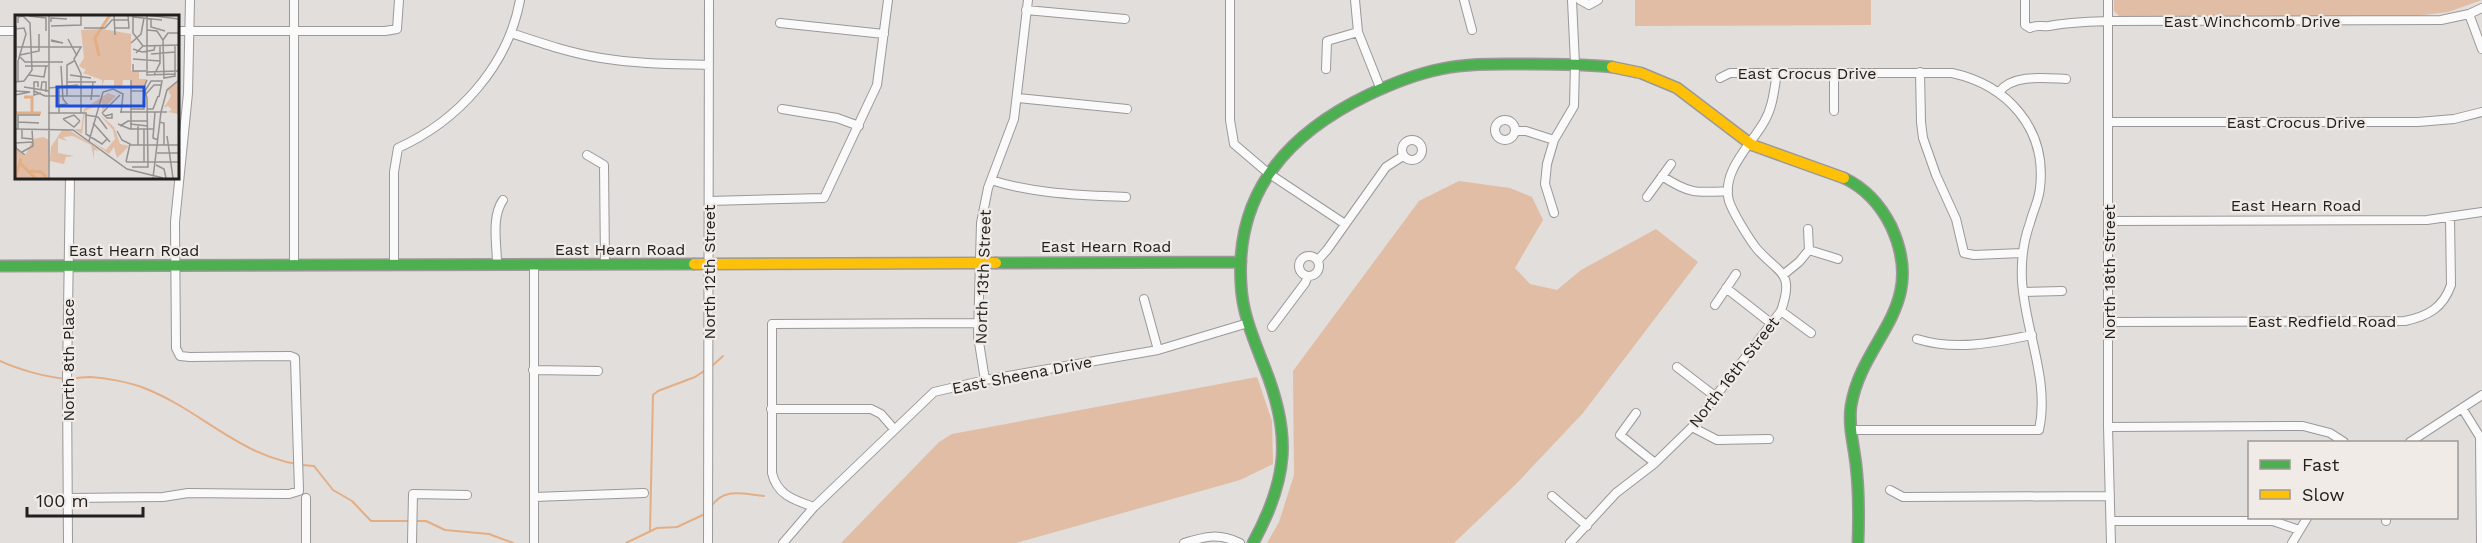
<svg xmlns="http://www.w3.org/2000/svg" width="2482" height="543" font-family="'Work Sans',sans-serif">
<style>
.green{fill:#e0bda4}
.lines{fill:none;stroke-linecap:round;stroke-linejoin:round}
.stream{stroke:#e4ae85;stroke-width:2}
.street-casing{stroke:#9b9897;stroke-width:10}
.fast-casing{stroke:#9b9897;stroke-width:13}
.slow-casing{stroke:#9b9897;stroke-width:13}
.street{stroke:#fafafa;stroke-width:8}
.fast{stroke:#4caf50;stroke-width:10}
.slow{stroke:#ffc107;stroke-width:10}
.labels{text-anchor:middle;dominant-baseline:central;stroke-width:4.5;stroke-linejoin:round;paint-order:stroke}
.street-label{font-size:16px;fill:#22201f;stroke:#f1ebe7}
.inset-river{fill:none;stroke:#e4ae85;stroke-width:3}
.inset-road{fill:none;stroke:#959290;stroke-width:1.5}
.view{fill:#1d4ed8;fill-opacity:0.15;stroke:#1d4ed8;stroke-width:3}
.inset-edge{fill:none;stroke:#22201f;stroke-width:3}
</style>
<rect width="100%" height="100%" fill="#e1dedc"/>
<path class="green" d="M1635,0H1871V25L1635,26Z
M2114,0H2482L2448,12L2416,16L2120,17L2114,11Z
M1459,181L1510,188L1532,197L1543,220L1515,268L1530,284L1557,290L1581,270L1656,229L1698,262L1583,413L1517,483L1454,543H1267L1279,522L1294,475L1293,371L1419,201Z
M1257,377L1272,421L1273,464L1240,480L1016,543H841L939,442L952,434Z"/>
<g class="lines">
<path class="stream" d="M0,361C19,370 46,377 67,379C74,379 82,377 90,377C106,378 129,382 144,388C204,411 245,463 314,466L333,490L352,501L371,521H409
M712,366L723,356
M711,507C723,487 743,494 764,496
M415,521H426L445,530L489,534L513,543
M650,531L653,395L658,391L695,377L707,369
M626,543L657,528L677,527L705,514"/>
<g class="street-casing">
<path id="street" d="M1230,0V120L1234,144L1268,173L1345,224
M1355,0L1358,32L1381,90
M1464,0L1472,30
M1580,0L1589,5L1598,0
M2025,0V25L2030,28C2037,24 2042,27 2049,26C2069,22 2088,22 2108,21L2441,20L2469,14L2482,8
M2108,0V427L2111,543
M1026,10L1125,19
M2469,14L2482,49
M780,23L884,34
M0,31H16
M177,31H385L397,29L399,0
M511,33C541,43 570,53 601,58C637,64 673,64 709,65
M1326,69L1327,41L1358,32
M1920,72L1921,122L1923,138L1936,175L1956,219L1964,253L1974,255L2022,253
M1834,73V111
M1720,78L1730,73H1952C2007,85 2047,128 2040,188C2039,200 2033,211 2030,223C2023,242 2021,261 2022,281C2025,331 2050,380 2039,430H1851
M1999,92C2013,74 2044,78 2066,79
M1018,98L1127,109
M782,109L837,118L859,126
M1495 130a10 10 0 1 1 20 0a10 10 0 1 1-20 0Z
M2109,122H2418L2454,119L2482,112
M1515,131H1526L1554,140
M1402 150a10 10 0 1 1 20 0a10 10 0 1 1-20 0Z
M587,155L604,165L605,264
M1662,176C1689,194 1697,193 1728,191
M991,180C1034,194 1081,195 1126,197
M1647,197L1671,164
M709,201L824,198L877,85L888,0
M1554,213L1545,184L1547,164L1554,140L1574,106L1575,64L1572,0
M2109,221L2427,220L2482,212
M1809,250L1838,259
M1299 266a10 10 0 1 1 20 0a10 10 0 1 1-20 0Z
M1318,260L1327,250L1386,167L1403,156
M497,264C497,244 491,217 503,200
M294,265V0
M394,265V172L398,148C458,121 508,66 520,0
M1783,275L1799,262L1809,250L1808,229
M1726,288L1772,324
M2023,292L2062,291
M1144,299L1158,350
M1715,305L1736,274
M1781,311L1811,333
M2108,322L2405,321C2428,316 2443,308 2451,285L2450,217
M1272,327L1305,283L1308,276
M1917,339C1956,351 1993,343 2032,335
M1677,367L1716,397
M533,370L598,371
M985,380L978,336L981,223L988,188L1014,119L1028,0
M2462,408L2480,437L2481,543
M771,409H871L881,414L894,429
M1636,413L1620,435L1655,463
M1692,427L1717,440L1769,439
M2108,427L2303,426L2330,433L2344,442
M2410,442L2482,395
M1890,490L1903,497L2110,496
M1552,496L1587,526
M534,497L644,493
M68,498L163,497L188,493L289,494L299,491L295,358L290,356L190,357L180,356L176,348L175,222L188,93L190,0
M306,498V543
M814,507C794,500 777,495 772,473V324L978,323
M2386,518V521
M2111,521H2273L2299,530
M68,543L67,379L70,177
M412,543L413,494L467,495
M534,543V264
M708,543L709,0
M783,543L814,507L934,392L985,380L1158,350L1248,323
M1184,543C1206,536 1219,533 1240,543
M1570,543L1616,493L1655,463L1692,427L1781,311C1795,271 1779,274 1757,249C1749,239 1733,213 1729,201C1721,171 1751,145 1764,122C1773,107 1774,90 1777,73
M2292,543L2307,518"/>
</g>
<g class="fast-casing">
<path id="fast" d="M1844,178C1865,188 1881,206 1891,226C1929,308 1862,338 1851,406C1848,426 1854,446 1856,465C1859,491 1859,517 1858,543
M996,263L1241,262
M0,266L694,264
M1253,543C1288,479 1292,435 1264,366C1254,340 1242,313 1241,284C1235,191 1289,133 1368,95C1391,84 1416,74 1441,69C1469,63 1497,64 1526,64C1555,64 1584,64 1612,67"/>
</g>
<g class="slow-casing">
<path id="slow" d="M1612,67L1641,73L1677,88L1752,145L1844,178
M694,264L996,263"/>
</g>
<use href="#street" class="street"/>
<use href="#fast" class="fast"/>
<use href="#slow" class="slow"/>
</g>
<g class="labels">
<g class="street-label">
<text x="2252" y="21">East Winchcomb Drive</text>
<text x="1807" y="73">East Crocus Drive</text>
<text x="2296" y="122">East Crocus Drive</text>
<text x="2296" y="205">East Hearn Road</text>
<text x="1106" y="246">East Hearn Road</text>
<text x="620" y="249">East Hearn Road</text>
<text x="134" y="250">East Hearn Road</text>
<text transform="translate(709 272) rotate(-90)">North 12th Street</text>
<text transform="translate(2109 272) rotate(-90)">North 18th Street</text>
<text transform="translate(983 277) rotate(-88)">North 13th Street</text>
<text x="2322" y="321">East Redfield Road</text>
<text transform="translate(68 360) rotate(-90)">North 8th Place</text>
<text transform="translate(1734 372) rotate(-52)">North 16th Street</text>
<text transform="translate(1022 375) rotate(-11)">East Sheena Drive</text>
</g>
</g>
<g transform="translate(15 15)">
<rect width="164" height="164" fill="#e1dedc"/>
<path d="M87,14L116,19V56H124V64H132L130,71L116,73V65H108L107,73H99V65H89L87,72V65L68,58L71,55L64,51L69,43L66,15ZM163,66V99L153,97L157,95L153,91L149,93L156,81L153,75ZM93,78L101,81L87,96V88L70,96L67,119L59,114H66L69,94ZM84,99L99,112L105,129L114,131L102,143L99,132L94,139L76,126L91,135L100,124L98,115ZM47,115H54L76,129L84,136L79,135V144L76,130L58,121L48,122L52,126L43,123V138L59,141L51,142L49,149L35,146L36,132ZM28,122L34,125L33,163H0V132L10,141L18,124Z" fill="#e0bda4"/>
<path class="inset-river" d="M84,41L80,23L95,0M9,82H17V97M0,98H26M6,149L20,163M15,156L26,157L31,162M0,163L6,144"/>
<path class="inset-road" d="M34,0V163M99,0L100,20M118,0V18L128,31M131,0L164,4M132,0V60L160,59M14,1L31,3V16M118,2L147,5M136,4V12L150,16M36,7V3L52,4M36,11L66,10V0M69,13H90M90,13L97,5H114M99,13H114L113,0M0,14L9,13L11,19L3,46V67M132,15L142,16L148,25L149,63L160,61V30M53,24L62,41M36,25L48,28L36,26M148,25L153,18H164M116,28L126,19L129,3M0,32H66L59,44L66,59V98M118,34L127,37L139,35L140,30M121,38L128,31L164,30M136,39L160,37M5,40L24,36V19M5,42L10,47H48M1,43V11M118,44L145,46M118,49V56H131M10,51H33M132,57L164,56M14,60L29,62L31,51M55,60L76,63M139,60L145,48V30M116,65V114M0,67L9,66L17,55L15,8L8,1L3,2V8M52,67H81M9,72L34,76M23,72V67H19V80L26,78M110,72H129M34,73L63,70M26,74L27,67H31V77M0,76L15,77L0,80M19,76L30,81H85M116,76H130L136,66H147L144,82M131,79L139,70H147M52,81V50L59,46M76,85L78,67M44,90L52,89L48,84L46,51M116,94H129L128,86M132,94H138L143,81M105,97H152M140,97L138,123L143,125M33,98H71V119L87,129L92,124M44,98V73M87,98L105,80M87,98L92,103H97V99L90,101M71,100L83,102L92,114M48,104L59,112L65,106M48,104L59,100L65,106M3,107L24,108M144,107L149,108V130M78,108L95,127M103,109L115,114H138M115,109L133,111M123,109V130M105,111L113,106H132M0,114L58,115L112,154L148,163M3,114V100H25M7,114V123L18,124M102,116L107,125L115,129L111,147M152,121L158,163M0,123L1,133L10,140M74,126L88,77L98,74L108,79L106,98M0,128L18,127M115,130H164M7,137L18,131L17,114M142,138H164M111,147H164M129,147V114M141,150L149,154L151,163M117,152H133L132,83L129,72L132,65M138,163L146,97L152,75L164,65"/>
<path class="view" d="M42,72H129V91H42Z"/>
<rect width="164" height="164" class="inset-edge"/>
</g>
<rect x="2248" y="441" width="210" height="78" fill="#f1ebe7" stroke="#9e9a97" stroke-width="1.5"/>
<rect x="2260" y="460" width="30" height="9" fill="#4caf50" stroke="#9e9a97" stroke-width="1.5"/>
<text x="2302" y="471" font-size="18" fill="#22201f">Fast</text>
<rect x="2260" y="490" width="30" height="9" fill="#ffc107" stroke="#9e9a97" stroke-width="1.5"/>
<text x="2302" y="501" font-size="18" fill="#22201f">Slow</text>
<path d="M27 507v9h116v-9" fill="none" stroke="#22201f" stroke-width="3"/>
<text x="36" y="507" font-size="18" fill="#22201f" stroke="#f1ebe7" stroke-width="4.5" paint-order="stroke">100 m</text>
</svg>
